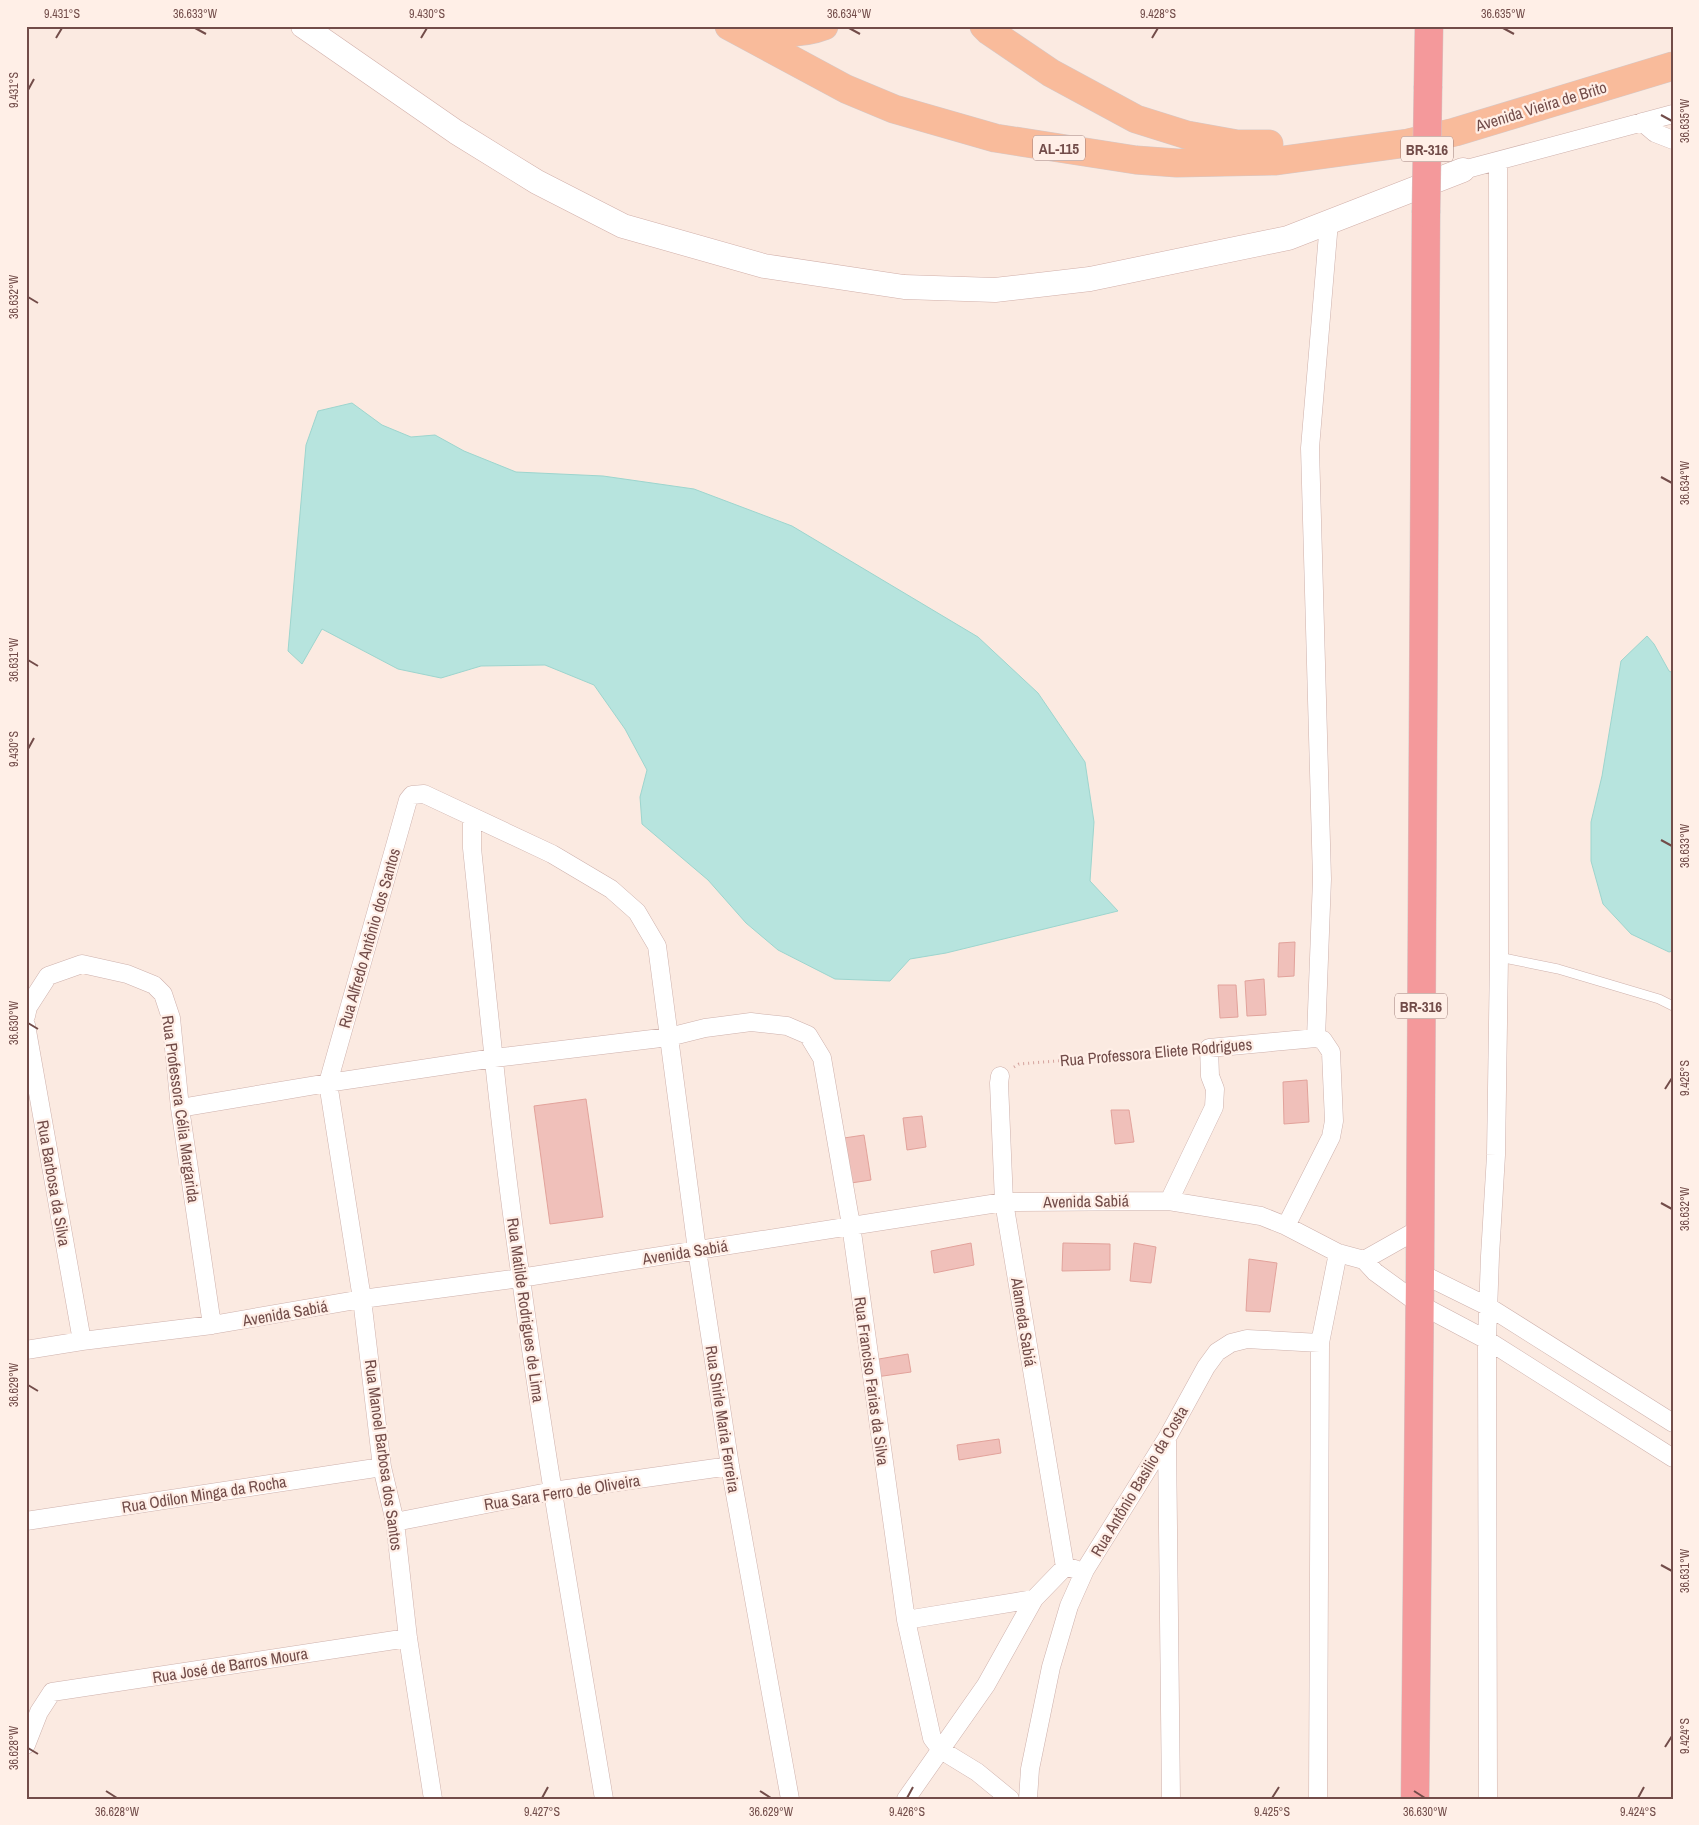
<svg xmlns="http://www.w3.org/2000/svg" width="1699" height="1825" font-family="'Archivo Narrow',sans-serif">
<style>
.water{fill:#b7e4de;stroke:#9dd5ce}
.building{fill:#f0c0ba;stroke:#e2a29b}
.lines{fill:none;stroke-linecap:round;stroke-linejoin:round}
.lane-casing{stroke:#ceb1ac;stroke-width:10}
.street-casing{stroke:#ceb1ac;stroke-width:19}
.secondary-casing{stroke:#d1afa9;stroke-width:25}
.primary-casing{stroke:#d5c9c8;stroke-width:29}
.highway-casing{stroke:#d5c9c8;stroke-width:29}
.path{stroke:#d4a39d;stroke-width:3;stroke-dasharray:1 4;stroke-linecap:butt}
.lane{stroke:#fff;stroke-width:9}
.street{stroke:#fff;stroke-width:18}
.secondary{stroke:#fff;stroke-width:24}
.primary{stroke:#f9bb9b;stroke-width:28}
.highway{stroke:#f4999b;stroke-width:28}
.highway-bridge-casing{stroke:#d5c9c8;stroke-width:29;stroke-linecap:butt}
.highway-bridge{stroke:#f4999b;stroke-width:28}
.ticks{fill:none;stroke:#724c49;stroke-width:2}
.labels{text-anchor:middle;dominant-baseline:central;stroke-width:4.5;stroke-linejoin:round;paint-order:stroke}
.shield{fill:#ffefe7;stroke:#9c7d78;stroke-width:1}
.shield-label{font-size:15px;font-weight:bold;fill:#724c49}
.street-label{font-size:16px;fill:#724c49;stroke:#ffefe7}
.neatline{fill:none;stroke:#724c49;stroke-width:2}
.ticks-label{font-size:12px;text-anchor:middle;fill:#724c49}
</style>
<rect width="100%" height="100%" fill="#fbeae1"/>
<path class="water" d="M352,403L382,425L411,437L435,435L464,451L516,472L603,476L694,489L792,526L978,637L1038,693L1085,762L1094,822L1090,881L1118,911L946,953L910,959L890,981L835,979L778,950L746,923L708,880L642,824L640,797L647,770L625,729L594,685L545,665L481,666L441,678L398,669L322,629L302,664L288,651L306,445L318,411Z
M1647,636L1654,644L1669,671L1673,673V951L1669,952L1631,934L1603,904L1591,861V822L1602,776L1621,661Z"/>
<path class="building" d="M1295,942L1294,976L1278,977L1279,943Z
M1264,979L1266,1015L1247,1016L1245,981Z
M1218,985H1236L1238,1017L1220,1018Z
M1307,1080L1309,1122L1284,1124L1283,1082Z
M586,1099L603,1217L550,1224L534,1106Z
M1111,1110H1129L1134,1142L1115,1144Z
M922,1116L926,1147L907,1150L903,1118Z
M864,1135L871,1180L851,1183L844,1138Z
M971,1243L974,1265L934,1273L931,1251Z
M1063,1243L1110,1244V1270L1062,1271Z
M1134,1243L1156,1247L1151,1283L1130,1281Z
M1249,1259L1277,1263L1270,1312L1246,1311Z
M908,1354L911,1372L876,1377L873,1360Z
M999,1439L1001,1453L959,1460L957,1445Z"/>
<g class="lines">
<g class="lane-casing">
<path id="lane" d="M1499,957L1558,969L1659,999L1673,1006"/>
</g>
<g class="street-casing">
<path id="street" d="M1642,122L1655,133L1673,140
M1463,170L1673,114
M472,818V848C487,991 500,1136 521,1279C545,1453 575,1626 604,1799
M26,1016L28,1007L48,976L82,964L127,974L154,985L163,994L171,1018L180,1108L212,1325
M26,1025L82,1341
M1316,1038L1322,879L1310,448L1329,222
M1000,1076L999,1083L1004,1202L1065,1567
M180,1108L328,1083L494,1058L669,1037L705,1028L751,1022L787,1026L808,1035L822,1058L851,1225L906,1620L932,1738L941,1750L977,1772L1010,1799
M1169,1201L1214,1107L1215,1089L1210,1076L1209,1048L1316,1038L1323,1040L1331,1052L1334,1121L1331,1137L1286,1226
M1364,1260L1375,1272L1419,1304L1487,1340L1673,1458
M1420,1273L1489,1307L1673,1423
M26,1350L82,1341L212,1325L362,1299L520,1278L1004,1202L1169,1201L1261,1216L1286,1226L1338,1253L1364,1260L1419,1229
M1167,1438L1171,1799
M26,1521L382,1467
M395,1522L553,1491L730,1466
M906,1620L1034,1599
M26,1745L39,1712L52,1692L408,1638
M433,1799L408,1638L395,1522L382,1467L362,1299L328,1083L408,800L412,795L424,794L552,854L611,889L637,912L657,946L697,1250L730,1466L790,1799
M906,1799L986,1685L1034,1599L1065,1567L1075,1569
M1028,1799L1030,1769L1051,1667L1069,1606L1085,1570L1167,1438L1206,1367L1217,1352L1231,1343L1247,1339L1320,1343
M1318,1799L1320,1343L1338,1253
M1488,1799L1487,1340L1490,1256L1496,1155L1499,957L1498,162"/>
</g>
<g class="secondary-casing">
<path id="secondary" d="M303,26L456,132L537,182L623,226L764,266L904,287L995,290L1090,279L1288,238L1463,170"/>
</g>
<g class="primary-casing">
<path id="primary" d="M729,26L846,89L894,109L995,138L1136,160L1177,163L1276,161L1408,143L1455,132L1673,66
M984,26L989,31L1051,73L1136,119L1187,135L1237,144H1269
M745,29C771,32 798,36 824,26"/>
</g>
<g class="highway-casing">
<path id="highway" d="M1428,86L1429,26
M1415,1799L1420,1273L1426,213"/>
</g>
<path class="path" d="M1014,1067L1019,1064L1191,1050"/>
<use href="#lane" class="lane"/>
<use href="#street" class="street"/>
<use href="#secondary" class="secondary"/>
<use href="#primary" class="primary"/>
<use href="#highway" class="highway"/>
<g class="highway-bridge-casing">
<path id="highway-bridge" d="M1426,213L1428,86"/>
</g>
<use href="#highway-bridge" class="highway-bridge"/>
</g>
<path class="ticks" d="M195,28L206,34M849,28L860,34M1503,28L1514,34M56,38L62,28M421,38L427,28M1152,38L1158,28M28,90L34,79M1661,115L1672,121M28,297L38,303M1661,477L1672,483M28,660L38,666M28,749L34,738M1661,840L1672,846M28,1023L38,1029M1665,1089L1672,1078M1661,1203L1672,1209M28,1385L38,1391M1661,1565L1672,1571M1665,1747L1672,1736M28,1748L38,1754M106,1791L117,1798M760,1791L771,1798M1414,1791L1425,1798M542,1798L548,1787M907,1798L913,1787M1272,1798L1279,1787M1638,1798L1644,1787"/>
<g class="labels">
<g class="shield">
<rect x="1033" y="135.5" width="52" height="25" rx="4"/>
<rect x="1401" y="136.5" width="52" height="25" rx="4"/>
<rect x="1395" y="993.5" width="52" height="25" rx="4"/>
</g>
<g class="shield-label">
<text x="1059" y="148">AL-115</text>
<text x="1427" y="149">BR-316</text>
<text x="1421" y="1006">BR-316</text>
</g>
<g class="street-label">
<text transform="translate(1541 106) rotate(-17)">Avenida Vieira de Brito</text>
<text transform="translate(369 938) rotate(-74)">Rua Alfredo Antônio dos Santos</text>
<text transform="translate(1156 1052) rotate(-5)">Rua Professora Eliete Rodrigues</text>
<text transform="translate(181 1109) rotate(82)">Rua Professora Célia Margarida</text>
<text transform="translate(54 1183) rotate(80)">Rua Barbosa da Silva</text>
<text transform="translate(1086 1201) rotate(-1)">Avenida Sabiá</text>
<text transform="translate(685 1252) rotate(-9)">Avenida Sabiá</text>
<text transform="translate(526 1310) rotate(82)">Rua Matilde Rodrigues de Lima</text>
<text transform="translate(285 1313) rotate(-10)">Avenida Sabiá</text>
<text transform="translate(1024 1322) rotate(81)">Alameda Sabiá</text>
<text transform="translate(872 1381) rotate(82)">Rua Franciso Farias da Silva</text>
<text transform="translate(723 1419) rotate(81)">Rua Shirle Maria Ferreira</text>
<text transform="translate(384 1455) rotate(82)">Rua Manoel Barbosa dos Santos</text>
<text transform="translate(1139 1481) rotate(-59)">Rua Antônio Basilio da Costa</text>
<text transform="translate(562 1492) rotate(-9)">Rua Sara Ferro de Oliveira</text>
<text transform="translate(204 1494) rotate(-9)">Rua Odilon Minga da Rocha</text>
<text transform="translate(230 1665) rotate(-9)">Rua José de Barros Moura</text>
</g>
</g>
<rect width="1699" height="1825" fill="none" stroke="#ffefe7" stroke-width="55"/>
<rect x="28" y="28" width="1644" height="1770" class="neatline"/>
<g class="ticks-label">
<text x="62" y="18">9.431°S</text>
<text x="195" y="18">36.633°W</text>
<text x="427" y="18">9.430°S</text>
<text x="849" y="18">36.634°W</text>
<text x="1158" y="18">9.428°S</text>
<text x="1503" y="18">36.635°W</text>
<text transform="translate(14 90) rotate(-90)" y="4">9.431°S</text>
<text transform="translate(1685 121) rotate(-90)" y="4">36.635°W</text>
<text transform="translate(14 297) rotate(-90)" y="4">36.632°W</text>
<text transform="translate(1685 483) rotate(-90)" y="4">36.634°W</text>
<text transform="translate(14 660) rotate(-90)" y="4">36.631°W</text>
<text transform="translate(14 749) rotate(-90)" y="4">9.430°S</text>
<text transform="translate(1685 846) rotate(-90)" y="4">36.633°W</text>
<text transform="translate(14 1023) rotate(-90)" y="4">36.630°W</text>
<text transform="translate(1685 1078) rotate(-90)" y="4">9.425°S</text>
<text transform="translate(1685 1209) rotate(-90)" y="4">36.632°W</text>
<text transform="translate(14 1385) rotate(-90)" y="4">36.629°W</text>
<text transform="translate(1685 1571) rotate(-90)" y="4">36.631°W</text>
<text transform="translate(1685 1736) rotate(-90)" y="4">9.424°S</text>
<text transform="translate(14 1748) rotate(-90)" y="4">36.628°W</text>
<text x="117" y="1816">36.628°W</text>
<text x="542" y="1816">9.427°S</text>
<text x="771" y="1816">36.629°W</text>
<text x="907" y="1816">9.426°S</text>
<text x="1272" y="1816">9.425°S</text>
<text x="1425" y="1816">36.630°W</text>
<text x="1638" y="1816">9.424°S</text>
</g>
</svg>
